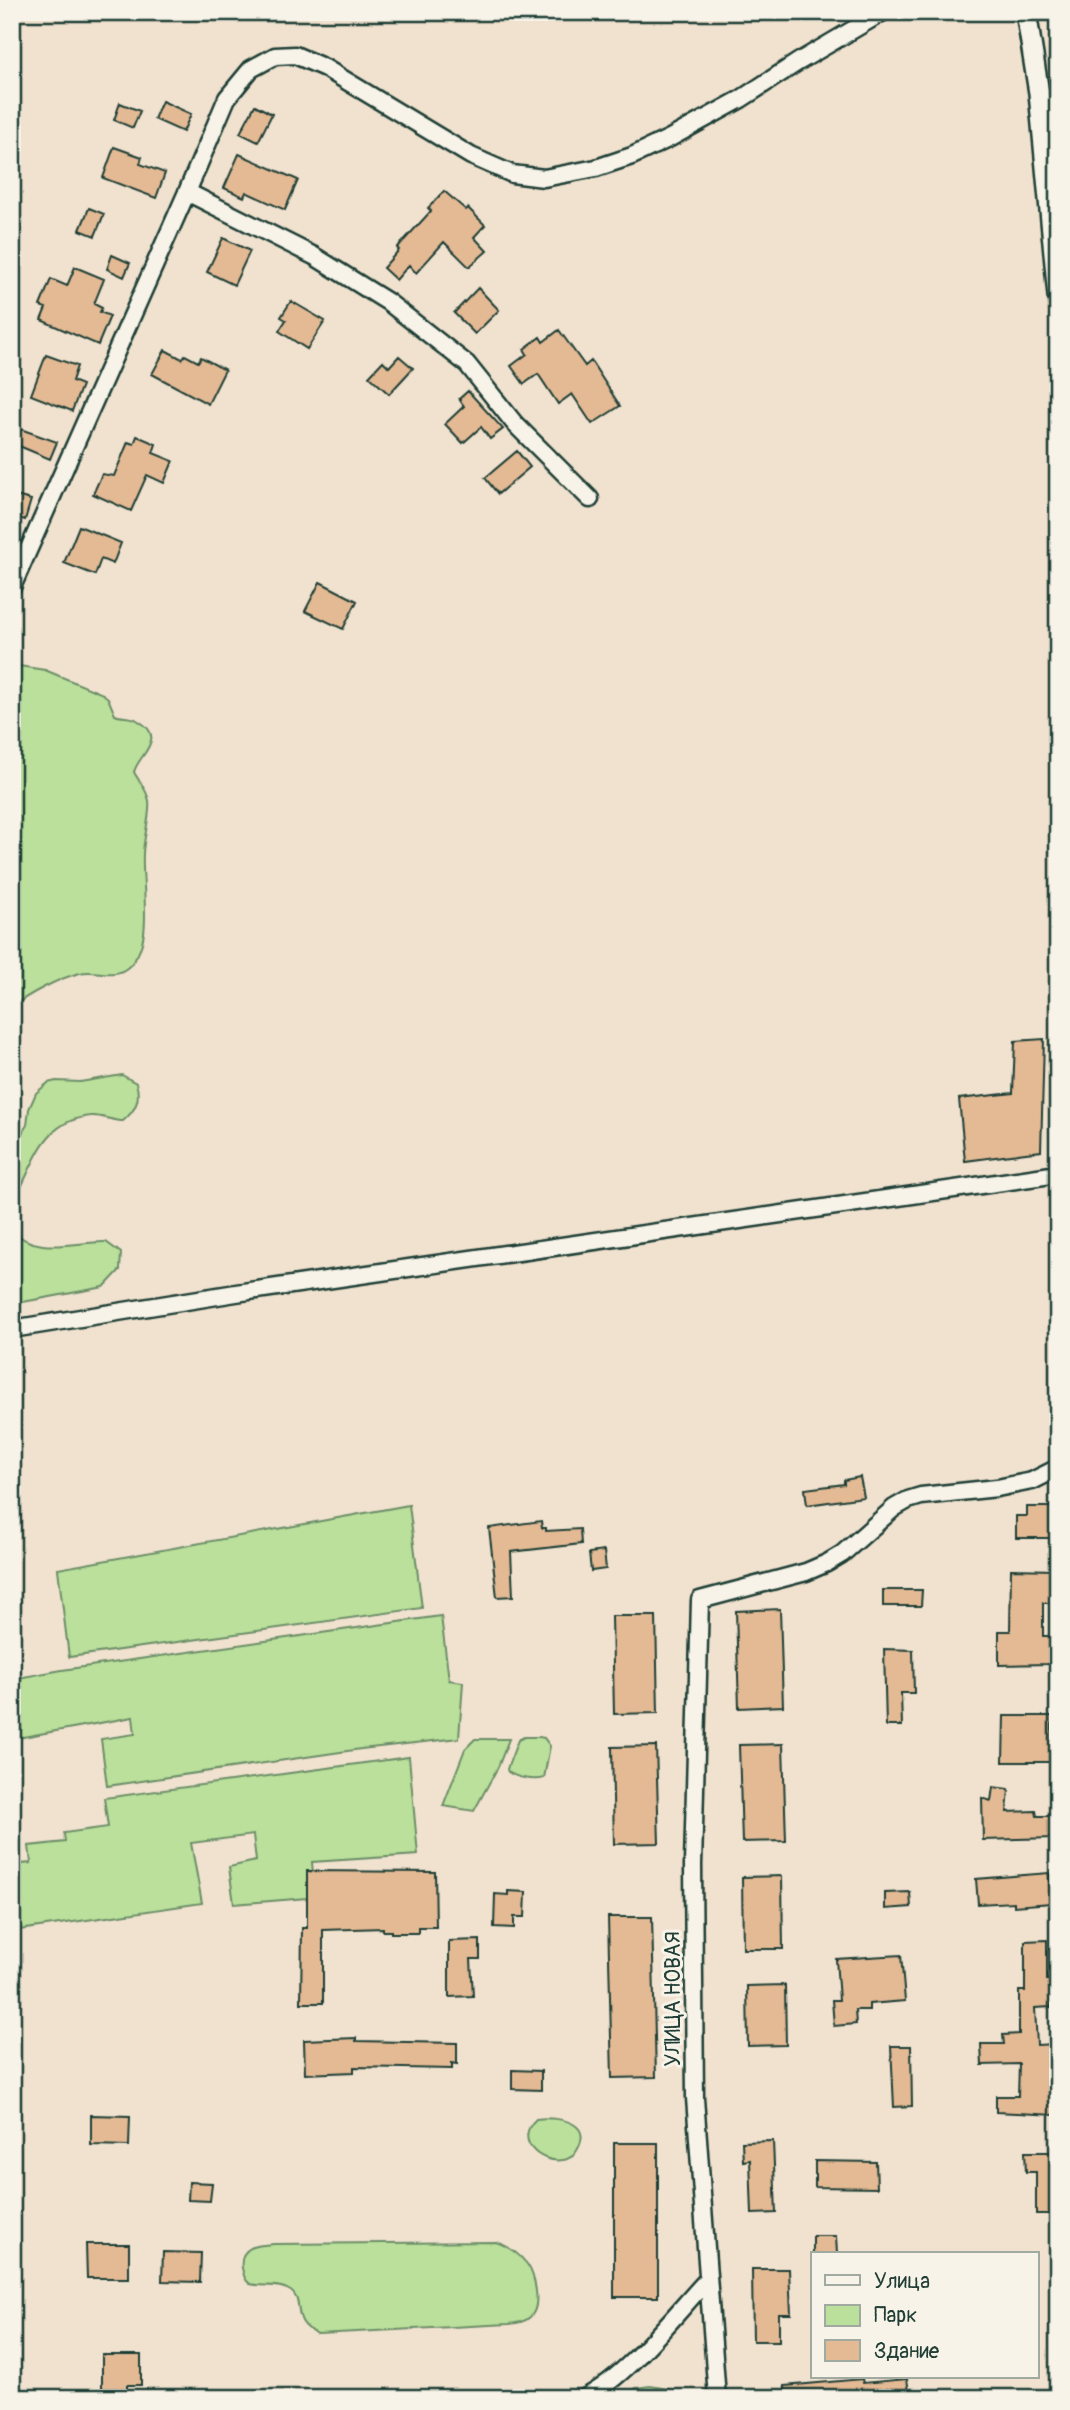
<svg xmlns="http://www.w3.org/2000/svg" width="1070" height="2410" font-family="Pangolin,sans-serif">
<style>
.green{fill:#bae09b;stroke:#6c8e68;stroke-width:2}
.building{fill:#e4ba94;stroke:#1f3d34;stroke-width:2}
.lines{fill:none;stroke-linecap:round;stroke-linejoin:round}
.minor-casing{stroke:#1f3d34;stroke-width:21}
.tertiary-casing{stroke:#1f3d34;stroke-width:24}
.minor{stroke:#f7f3e8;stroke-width:16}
.tertiary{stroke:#f7f3e8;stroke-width:19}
.labels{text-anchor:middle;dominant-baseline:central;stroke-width:6;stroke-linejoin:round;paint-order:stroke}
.street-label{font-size:21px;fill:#1f3d34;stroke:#f7f3e8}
</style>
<rect width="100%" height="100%" fill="#f1e2cf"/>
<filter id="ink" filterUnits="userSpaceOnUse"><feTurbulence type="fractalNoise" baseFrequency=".0143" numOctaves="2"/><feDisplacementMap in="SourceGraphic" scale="14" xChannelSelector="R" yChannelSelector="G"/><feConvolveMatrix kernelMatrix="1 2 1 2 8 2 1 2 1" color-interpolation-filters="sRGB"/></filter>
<g filter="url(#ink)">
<path class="green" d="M19,666L45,670L103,694L108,698L115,715C122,718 131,716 137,720C169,738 138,755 134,772C139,782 147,789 149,801C151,813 143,840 143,854C141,887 156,945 127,968C113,979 96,969 80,973C59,978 29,994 12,1007V668Z
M122,1075L136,1083C141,1099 136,1110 123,1121C112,1121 102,1115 91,1116C39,1121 35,1167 12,1204V1149L27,1125L29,1109L36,1093L48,1083L56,1081L80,1082Z
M12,1229C34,1257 77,1241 106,1242L121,1253L120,1270L104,1287L12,1304Z
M409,1505L422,1608L69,1657L58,1569Z
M441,1616L449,1680L463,1682L459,1738L361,1749L107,1786L101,1739L135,1734L133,1717L12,1739V1679L62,1670Z
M539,1737L544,1738L550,1746L544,1778C534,1781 517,1778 508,1772L507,1769L518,1740L524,1737Z
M475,1739H509L498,1767L474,1811L443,1806L465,1749Z
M409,1757L418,1855L312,1862L314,1884L307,1898L234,1904L229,1867L256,1861L253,1835L191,1843L202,1903L12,1931V1865L31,1863L29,1846L65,1842L64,1833L108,1827L104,1798Z
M536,2119C560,2116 599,2123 573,2156C570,2157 567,2160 563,2160C540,2164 513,2140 536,2119Z
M496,2242C508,2246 519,2254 527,2264C535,2275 542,2307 530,2317C525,2322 517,2323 509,2324L318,2334C288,2321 307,2301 289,2290C278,2283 262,2287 250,2284C244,2279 244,2276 242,2268C239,2246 257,2245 274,2244Z
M650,2386L668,2389L684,2398H624L636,2388Z"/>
<path class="building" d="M162,101L191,114L183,132L154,119Z
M120,103L140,111L133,128L114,120Z
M255,105L272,114L258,142L240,133Z
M114,147L142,157L140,164L165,173L156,198L103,178Z
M239,154L298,180L285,210L246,192L244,197L224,188Z
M444,191L466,210L468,208L485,225L474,237L487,251L469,267L444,242L416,273L409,265L396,280L383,268L399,250L397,248L431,211L428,208Z
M89,208L104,214L95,236L80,230Z
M223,238L250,251L234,285L207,272Z
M112,255L130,263L124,277L107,269Z
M75,267L104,279L94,304L102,308L100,312L110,316L98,345L41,320L46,308L40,306L51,279L67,286Z
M478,288L499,310L475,334L454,313Z
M291,301L325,321L307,349L279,331L286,320L281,317Z
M559,330L585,366L591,361L620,406L592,424L572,394L558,404L538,374L524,384L511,366L527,354L524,349L540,337L543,342Z
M165,350L182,359L185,355L198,362L201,357L225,370L208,404L152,374Z
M46,355L77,366L72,381L82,385L72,411L31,395Z
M399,356L413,368L389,394L369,376L383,361L389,367Z
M468,391L503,429L490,439L481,427L463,443L445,424L464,406L459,399Z
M12,426L57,442L50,459L12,443Z
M137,436L156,444L153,453L173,461L164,483L147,475L131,511L93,494L102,474L114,476L128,442L134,444Z
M517,451L530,467L498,494L485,478Z
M12,495L31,500L25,520L12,516Z
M79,526L121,543L113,564L101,559L95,575L64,563Z
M320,582L357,601L343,629L305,611Z
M1044,1039L1041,1151L965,1161L959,1099L1013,1093L1015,1041Z
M860,1477L864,1497L807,1505L805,1489L844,1484V1480Z
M1027,1507H1056V1538H1016V1516H1027Z
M541,1521L542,1528H546V1531L580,1529L581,1544L511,1552L513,1596L497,1597L489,1528Z
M604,1551L606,1569L591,1571L589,1553Z
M1011,1569L1055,1570L1054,1603H1043V1636H1050V1664L999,1665V1631H1010Z
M883,1590H922L921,1606H883Z
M780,1609L783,1706L739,1708L736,1611Z
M612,1616H656L658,1713L614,1714Z
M884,1649L913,1650L914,1693H901L902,1726H886Z
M1004,1716H1052L1051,1762H1003Z
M783,1744L786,1841L742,1842L739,1745Z
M656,1746L659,1843L614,1844L612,1747Z
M993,1787L1009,1789L1007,1812L1036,1811L1037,1816H1053L1054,1838L983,1840L982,1798L991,1801Z
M307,1871L435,1872L436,1927H418V1933H391V1931H383V1928L323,1930V2003H301L302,1928H307Z
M1049,1873L1051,1903L1014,1906V1902L978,1904L976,1879Z
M782,1876L783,1949H743L742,1877Z
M508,1891L526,1892L525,1917H514V1928L494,1927L495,1894L508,1895Z
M910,1892L911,1907L885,1909V1893Z
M608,1917H652L656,2077L612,2078Z
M480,1940V1959H471L473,1996L449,1997V1941Z
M1047,1940V1980L1051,1979V2007L1035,2008L1037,2045L1055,2044V2115L996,2112V2096H1018L1019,2064L982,2065L981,2044H1004L1003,2035L1019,2034V1991H1025V1941Z
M901,1955L905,2001L869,2004V2010H855L856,2024L834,2026L832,2000H839L836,1959Z
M785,1985L786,2045L748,2046L747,1986Z
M356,2038V2041L457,2043V2064L452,2063V2069L354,2067V2072L305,2074L304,2040Z
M891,2046H911L912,2106L894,2107Z
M512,2070L541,2071V2090L512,2089Z
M91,2115L130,2116L129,2146L91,2145Z
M773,2141L776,2213L752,2214L750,2160L743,2161L742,2142Z
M614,2143H658V2297H614Z
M1025,2152H1057L1058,2214H1036V2172H1026Z
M815,2161L876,2162L877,2188L815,2187Z
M189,2182L212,2183L210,2201L188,2200Z
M813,2236H836L837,2254H813Z
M86,2244H129V2278H87Z
M163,2252L201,2253L200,2282L162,2281Z
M752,2269H789L791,2314H779V2341H753Z
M102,2355H141V2385H127V2396H102Z
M862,2379L863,2383L907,2379L910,2398H785V2386Z"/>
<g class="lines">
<g class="minor-casing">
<path id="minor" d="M187,192L314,256L388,302L467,364L515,424L590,499
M12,587L187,192L227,98L251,69L275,56L295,55L325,68L471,156L512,174L544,178L596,168L632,156L670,138L741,99L798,62L883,12
M12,1329L236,1293L1058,1174
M584,2398C629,2375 673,2316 708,2279
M717,2398L695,2098L693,1865L700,1600L806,1572L827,1563L842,1554L894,1508L908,1500L921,1496L997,1488L1032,1481L1058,1468"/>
</g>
<g class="tertiary-casing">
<path id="tertiary" d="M1026,12L1039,93L1058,296"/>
</g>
<use href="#minor" class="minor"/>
<use href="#tertiary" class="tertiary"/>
</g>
</g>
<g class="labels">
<g class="street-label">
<text transform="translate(673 1999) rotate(-90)">УЛИЦА НОВАЯ</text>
</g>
</g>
<rect width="1070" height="2410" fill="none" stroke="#f7f3e8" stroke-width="42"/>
<rect x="21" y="21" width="1028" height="2368" fill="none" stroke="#1f3d34" stroke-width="2.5" filter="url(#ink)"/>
<rect x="811" y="2252" width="228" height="126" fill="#f7f3e8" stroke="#a1aaa0" stroke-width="2"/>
<rect x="825" y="2275" width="35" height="10" fill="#f7f3e8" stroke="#a1aaa0" stroke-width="2"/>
<text x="874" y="2288" font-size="21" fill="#1f3d34">Улица</text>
<rect x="825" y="2305" width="35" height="21" fill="#bae09b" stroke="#a1aaa0" stroke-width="2"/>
<text x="874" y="2322" font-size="21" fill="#1f3d34">Парк</text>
<rect x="825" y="2340" width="35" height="21" fill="#e4ba94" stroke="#a1aaa0" stroke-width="2"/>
<text x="874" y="2358" font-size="21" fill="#1f3d34">Здание</text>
</svg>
